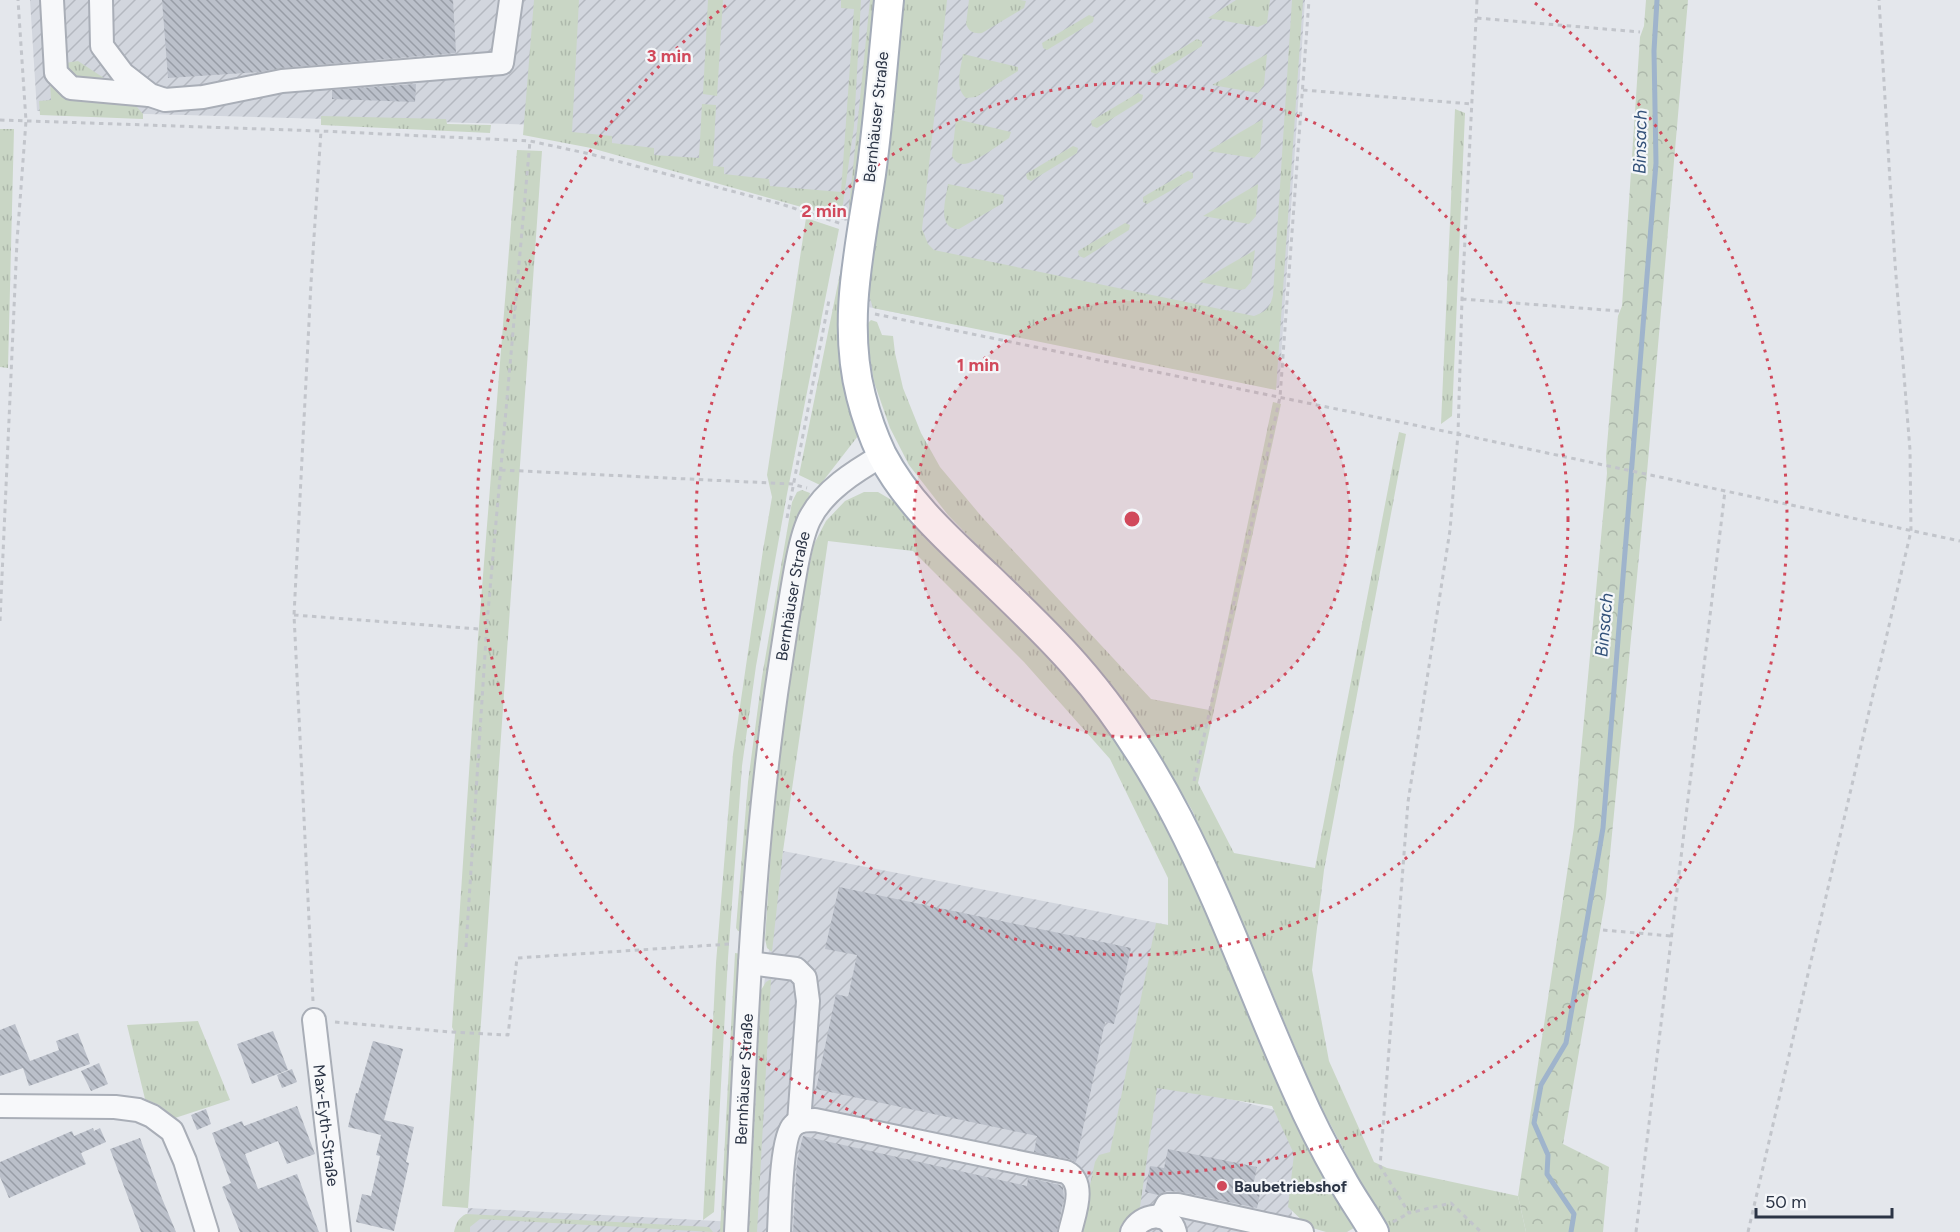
<svg xmlns="http://www.w3.org/2000/svg" width="1960" height="1232" font-family="Figtree,sans-serif">
<style>
.industrial{fill:url(#industrial-furrows)}
.grass{fill:url(#grass-tufts)}
.forest{fill:url(#forest-crowns)}
.lines{fill:none;stroke-linecap:round;stroke-linejoin:round}
.stream{stroke:#9fb4cc;stroke-width:5}
.building{fill:url(#building-back-hatch)}
.minor-casing{stroke:#a9aeb7;stroke-width:26}
.major-casing{stroke:#a3abb8;stroke-width:32}
.path{stroke:#c2c5cb;stroke-width:3;stroke-dasharray:4.5 4.5;stroke-linecap:butt}
.minor{stroke:#f7f8fa;stroke-width:22}
.major{stroke:#fff;stroke-width:28}
.ring{fill:none;stroke:#d1495b;stroke-width:3;stroke-dasharray:3 6}
.poi-dot{fill:#d1495b;stroke:#f4f6f9;stroke-width:2}
.labels{text-anchor:middle;dominant-baseline:central;stroke-width:4.5;stroke-linejoin:round;paint-order:stroke}
.street-label{font-size:16px;fill:#2b3445;stroke:#f4f6f9}
.poi-label{font-size:16px;font-weight:bold;fill:#2b3445;stroke:#f4f6f9;text-anchor:start}
.water-label{font-size:18px;font-style:italic;fill:#34527a;stroke:#f4f6f9}
.centre{fill:#d1495b;stroke:#f4f6f9;stroke-width:3}
.ring-label{font-size:18px;text-anchor:middle;font-weight:bold;fill:#d1495b;stroke:#f4f6f9;stroke-width:4.5;stroke-linejoin:round;paint-order:stroke}
</style>
<defs>
<pattern id="industrial-furrows" width="10" height="10" patternUnits="userSpaceOnUse" patternTransform="scale(1.5)"><rect width="10" height="10" fill="#d2d6de"/><path d="M-1 1l2-2M0 10L10 0M9 11l2-2" fill="none" stroke="#b4b8c0"/></pattern>
<pattern id="grass-tufts" width="24" height="20" patternUnits="userSpaceOnUse" patternTransform="scale(1.5)"><rect width="24" height="20" fill="#c9d6c5"/><path d="M3 7l-1-3M5 7V3M7 7l1-3M15 17l-1-3M17 17v-4M19 17l1-3" fill="none" stroke="#adb8ab"/></pattern>
<pattern id="forest-crowns" width="20" height="18" patternUnits="userSpaceOnUse" patternTransform="scale(1.5)"><rect width="20" height="18" fill="#c9d6c5"/><path d="M2 6a3 3 0 1 1 6 0M12 15a3 3 0 1 1 6 0" fill="none" stroke="#adb8ab"/></pattern>
<pattern id="building-back-hatch" width="6" height="6" patternUnits="userSpaceOnUse" patternTransform="scale(1.5)"><rect width="6" height="6" fill="#bbc0ca"/><path d="M-1 5l2 2M0 0l6 6M5-1l2 2" fill="none" stroke="#989da6"/></pattern>
</defs>
<rect width="100%" height="100%" fill="#e4e7ec"/>
<path class="industrial" d="M30,0H1305L1279,388L863,306L872,229L542,125L37,111Z
M783,851L1168,925L1149,1079L1303,1117L1290,1229L1301,1232H466L468,1208L736,1222L739,1161Z"/>
<path class="grass" d="M534,0H579L572,132L612,136V143L654,148V155L699,158L702,104L716,105L713,166L724,167V174L769,179L770,186L841,192L854,9L841,8V0H861L854,126L841,218L591,148L523,135Z
M708,0H723L717,96L703,94Z
M870,0H879L853,217H848Z
M904,0H947L922,229L928,244L934,250L1254,316C1266,312 1270,308 1273,295L1292,0H1303L1276,390L873,308L868,292L889,138Z
M969,0H1020L1026,1L1024,8L982,33C974,34 969,32 966,24Z
M1236,0H1270L1267,23L1258,27L1208,18Z
M1089,15L1094,17L1093,22L1047,50L1043,48L1042,43Z
M1197,39L1202,41V46L1156,74L1151,72V67Z
M963,54L1018,67V71L976,97L966,98C954,88 961,68 963,54Z
M1267,54L1264,85L1258,93L1212,85Z
M78,61L110,82L73,80L66,73L65,63Z
M50,80L131,100L143,114V119L40,115L39,101L51,100Z
M1138,93L1143,95L1142,100L1097,128L1092,126L1091,121Z
M1455,109L1465,113L1452,416L1441,424Z
M321,116L446,119L447,124L491,125L490,133L321,125Z
M956,119L1011,132L1009,138C1000,144 972,165 963,164C957,164 954,160 952,156Z
M1263,119L1260,151L1254,158L1208,151Z
M0,129H14L8,368L0,367Z
M1073,146L1078,148L1077,153L1031,181L1027,179L1026,174Z
M517,150L542,151L468,1208L442,1206L455,1034L452,1027L478,638Z
M1188,171L1193,173V178L1147,204L1143,202V197Z
M948,184L1003,195L1004,198L1003,203L959,229C936,230 946,198 948,184Z
M1258,184L1256,216L1249,224L1203,216Z
M806,218L839,229L787,494L756,666L742,766L728,958L714,1212L703,1220L716,963L733,754L763,550L772,497L767,475Z
M1125,223L1130,225L1129,230L1084,258L1079,256L1078,251Z
M847,239L850,403L858,436L820,485L799,475Z
M1255,250L1251,282L1245,289L1240,290L1199,282Z
M871,320L877,322L882,335L893,336L895,353L903,388L921,433L940,467L982,517L1151,699L1209,710L1273,402L1281,404L1198,783L1234,853L1315,868L1399,432L1406,434L1324,870L1312,970L1329,1061L1374,1162L1387,1168L1518,1196L1526,1232H1389L1377,1213L1316,1097L1257,957L1192,810L1147,736L1097,672L1021,590L948,515L909,465L890,428L874,382L867,340V324Z
M802,490L810,493L808,502L742,932L738,931L736,928L748,782L762,677L792,502L797,492Z
M864,492H878L895,502L936,545L1044,643L1143,770L1359,1225L1347,1232H1326L1309,1227L1288,1207L1294,1154L1272,1106L1157,1088L1140,1207L1121,1225L1120,1232H1080L1095,1162L1099,1155L1110,1152L1156,923L1168,925V878L1110,759L1024,662L913,551L828,541L783,851L772,952L767,948L765,939L774,806L785,713L802,600L814,544L826,521L845,501Z
M735,953L742,954L731,1232H720Z
M771,979L757,1232H749L761,990L766,982Z
M198,1021L230,1100L175,1118L159,1105L145,1099L127,1025Z
M466,1214L709,1227L713,1232L480,1219L470,1227V1232H454C456,1224 458,1218 466,1214Z"/>
<path class="forest" d="M1646,0H1688L1646,484L1606,896L1563,1144L1609,1167L1603,1232H1526L1518,1196L1574,827L1607,473L1606,457L1618,316L1622,306L1640,37L1644,26Z"/>
<g class="lines">
<path class="stream" d="M1571,1232L1574,1214L1547,1174L1548,1155L1534,1123L1541,1085L1566,1043L1603,828L1656,163L1654,51L1657,0"/>
</g>
<path class="building" d="M162,0H453L456,53L281,68L260,72L168,78Z
M416,84L415,102L332,99V90Z
M839,887L1131,948L1114,1024L1105,1022L1076,1162L1069,1159L1034,1152L1037,1136L816,1089L836,994L848,997L857,955L825,949Z
M15,1024L30,1061L59,1050L56,1041L78,1033L90,1064L29,1086L23,1068L0,1076V1030Z
M273,1031L288,1070L252,1084L237,1044Z
M373,1041L403,1049L384,1120L414,1127L406,1162L409,1163L394,1231L356,1222L362,1194L371,1196L380,1156L376,1155L381,1135L348,1127L356,1093H358Z
M99,1063L108,1084L91,1091L81,1071Z
M292,1069L297,1082L282,1088L277,1075Z
M297,1106L315,1154L287,1164L278,1141L245,1154L258,1189L297,1174L319,1232H240L222,1187L231,1183L212,1133L242,1121L244,1126Z
M206,1109L211,1124L197,1130L191,1115Z
M93,1128L94,1131L100,1128L106,1142L81,1153L86,1164L9,1198L0,1177V1162L72,1131L74,1136Z
M803,1136L1027,1186L1028,1178L1060,1185L1063,1188L1064,1198L1057,1232H793L797,1161Z
M140,1138L161,1196L176,1232H141L110,1149Z
M1168,1149L1257,1167L1253,1186L1261,1188L1257,1208L1181,1192L1167,1191L1158,1195L1145,1192L1150,1166L1164,1168Z"/>
<g class="lines">
<g class="minor-casing">
<g id="minor">
<path d="M52,0L56,73L71,88L149,95"/>
<path d="M101,0L102,46L123,74L150,95L165,100L203,97L282,81L502,63L511,0"/>
<path d="M750,963L796,969L805,978L808,1001L799,1122"/>
<path id="s1" d="M314,1020L339,1232"/>
<path d="M0,1106L115,1107L138,1110L152,1116L172,1131L185,1161L207,1232"/>
<path d="M1161,1217L1167,1205H1178L1302,1232"/>
<path id="s2" d="M736,1232C746,1043 751,854 780,667C785,634 790,601 796,568C799,552 802,535 809,520C823,491 855,471 883,455"/>
<path d="M779,1232C780,1213 781,1137 793,1126C798,1120 807,1120 815,1120L1066,1172C1087,1183 1074,1214 1070,1232"/>
<path d="M1132,1232C1141,1214 1169,1209 1175,1232"/>
</g>
</g>
<g class="major-casing">
<path id="major" d="M889,0C883,58 879,116 871,174C860,248 842,322 861,396C866,416 873,436 882,455C907,503 948,539 987,576C1017,605 1048,634 1075,665C1187,792 1229,940 1297,1091C1310,1121 1325,1150 1341,1178C1351,1197 1364,1214 1374,1232"/>
</g>
<path class="path" d="M1477,0L1462,299L1458,434L1450,530L1408,802L1380,1166L1409,1213L1451,1203L1481,1232
M1477,18L1640,32
M1303,90L1472,104
M0,120L321,131L530,141L590,154L781,204L842,224
M1462,299L1619,311
M875,314L1458,434L1960,541
M501,470L792,484L807,488
M787,518L829,300
M294,615L479,629
M0,621L17,241L26,121L18,0
M1194,781L1280,397L1309,0
M1603,930L1671,936
M466,947L487,623L530,141
M313,1001L294,615L311,283L321,131
M335,1022L451,1032L508,1035L517,958L730,944
M1393,1222L1409,1213
M1636,1232L1725,491
M1748,1232L1911,531L1910,450L1895,263L1879,0"/>
<use href="#minor" class="minor"/>
<use href="#major" class="major"/>
</g>
<circle cx="1132" cy="519" r="218" fill="#d1495b" fill-opacity=".12"/>
<g class="ring">
<circle cx="1132" cy="519" r="218"/>
<circle cx="1132" cy="519" r="436"/>
<path d="M1535 3A655 655 0 1 1 729 3"/>
</g>
<circle class="poi-dot" cx="1222" cy="1186" r="6"/>
<g class="labels">
<g class="street-label">
<text transform="translate(876 117) rotate(-84)">Bernhäuser Straße</text>
<text stroke="none"><textPath href="#s2" startOffset="639">Bernhäuser Straße</textPath></text>
<text stroke="none"><textPath href="#s2" startOffset="153">Bernhäuser Straße</textPath></text>
<text stroke="none"><textPath href="#s1" startOffset="106">Max-Eyth-Straße</textPath></text>
</g>
<g class="poi-label">
<text x="1234" y="1186">Baubetriebshof</text>
</g>
<g class="water-label">
<text transform="translate(1640 142) rotate(-89)">Binsach</text>
<text transform="translate(1604 625) rotate(-85)">Binsach</text>
</g>
</g>
<circle cx="1132" cy="519" r="9" class="centre"/>
<g class="ring-label">
<text x="669" y="62">3 min</text>
<text x="824" y="217">2 min</text>
<text x="978" y="371">1 min</text>
</g>
<path d="M1756 1208v9h136v-9" fill="none" stroke="#2b3445" stroke-width="3"/>
<text x="1765" y="1208" font-size="18" fill="#2b3445" stroke="#f4f6f9" stroke-width="4.5" paint-order="stroke">50 m</text>
</svg>
